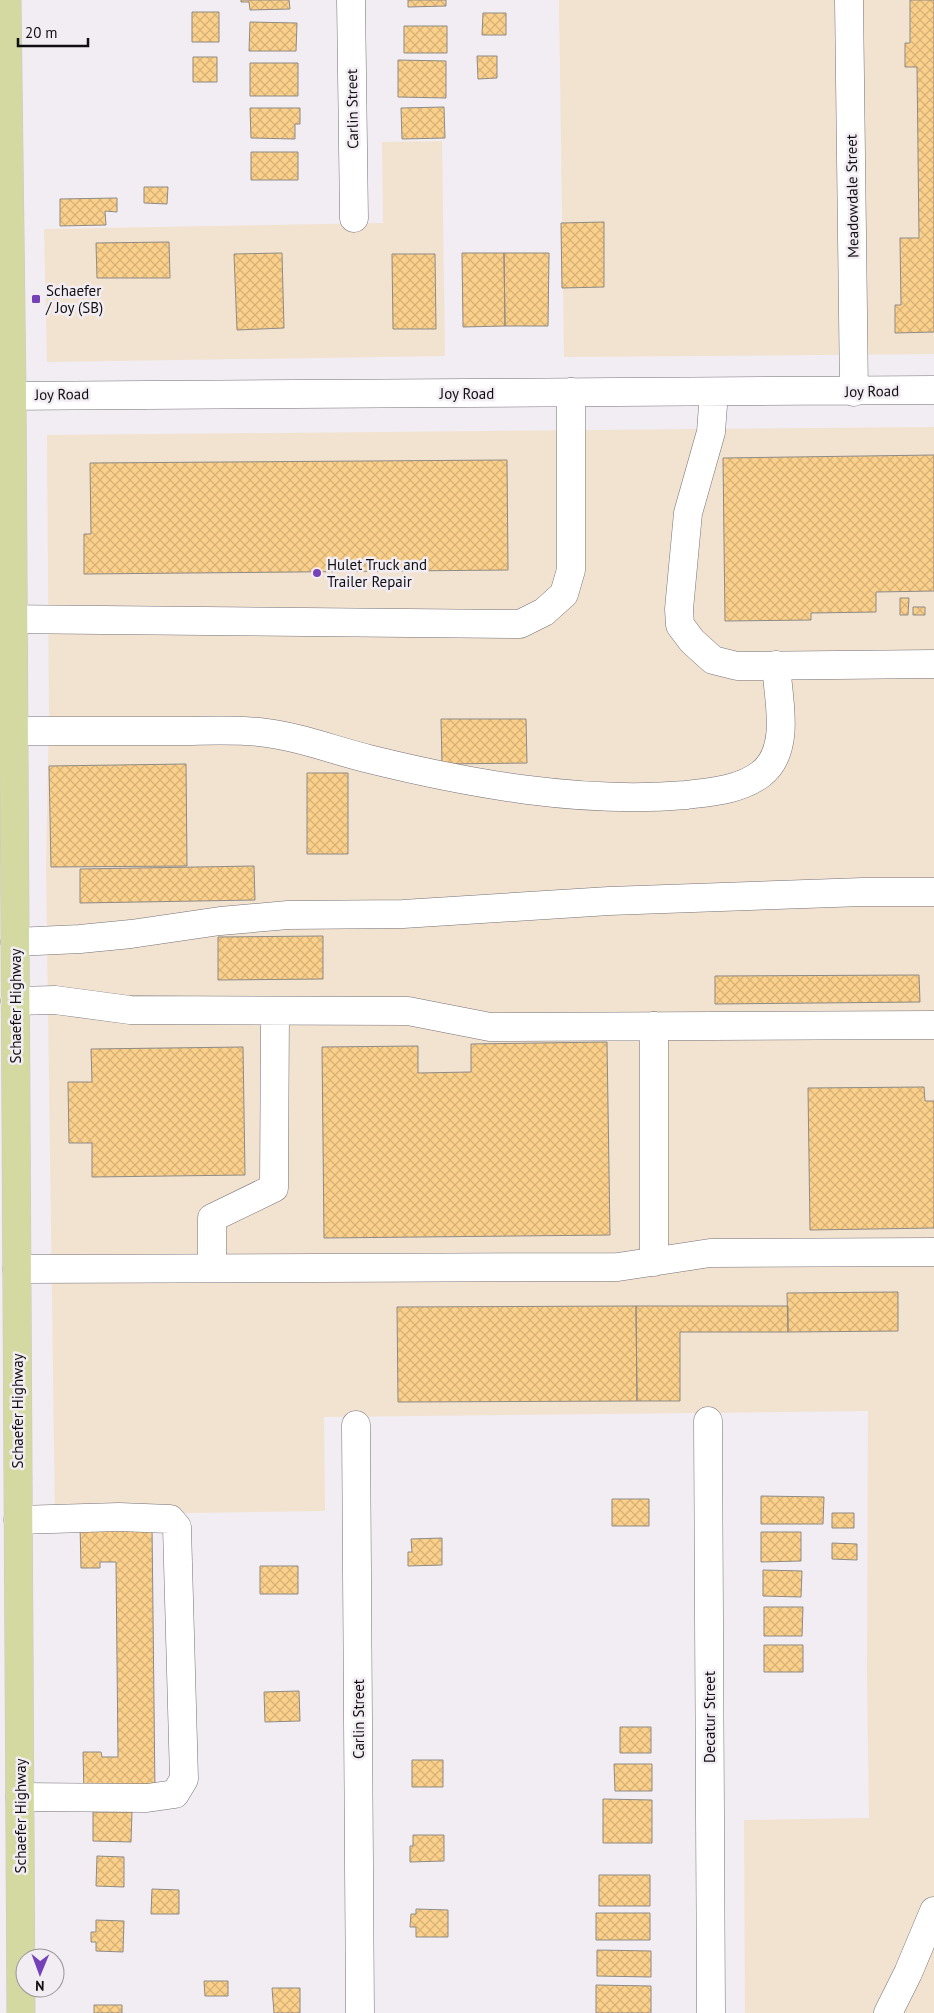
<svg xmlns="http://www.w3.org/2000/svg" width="934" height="2013" font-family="'PT Sans',sans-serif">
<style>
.industrial{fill:#f2e2d0}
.building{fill:url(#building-cross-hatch);stroke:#8f8b86}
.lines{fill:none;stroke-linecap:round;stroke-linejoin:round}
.minor-casing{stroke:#767176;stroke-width:29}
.major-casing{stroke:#cacaca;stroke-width:29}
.minor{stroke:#fff;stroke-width:28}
.major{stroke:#d3d9a1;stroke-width:28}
.poi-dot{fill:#7541b8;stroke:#f2edf2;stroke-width:2}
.labels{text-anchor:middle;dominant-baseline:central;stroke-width:5;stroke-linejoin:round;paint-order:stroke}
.street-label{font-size:15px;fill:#100e10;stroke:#f2edf2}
.poi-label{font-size:15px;fill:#100e10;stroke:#f2edf2;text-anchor:start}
</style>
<defs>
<pattern id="building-cross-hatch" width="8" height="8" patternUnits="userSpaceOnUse" patternTransform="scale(1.25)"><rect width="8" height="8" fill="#fbd08b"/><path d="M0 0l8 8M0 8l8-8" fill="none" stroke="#d6b177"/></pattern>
</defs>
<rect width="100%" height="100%" fill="#f2edf2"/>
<path class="industrial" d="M559,0H934V354L564,357Z
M442,141L445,356L47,362L44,229L383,223L382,142Z
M934,427V2013H745L744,1820L869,1818L867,1676L868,1411L324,1417L325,1511L55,1515L46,865L49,714L47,435Z"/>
<path class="building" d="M241,0H289L290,9L250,10L249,2H241Z
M408,0H446V6L408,7Z
M910,0H934V332L895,333V305H901L900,238H919L917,67H905V43H910Z
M192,12H219V42H192Z
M483,13H506V35H482Z
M250,22L297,23L296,51H249Z
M404,26H447V53H404Z
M477,56H497V78L478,79Z
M193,57H217V82H193Z
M398,60L446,61V98L398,97Z
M250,63H298V96H250Z
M444,107L445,138L402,139L401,108Z
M250,108H300V124H295V139L251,138Z
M251,152H298V180H251Z
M144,187H168L167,204L144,203Z
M117,198V212L105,211L106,225L60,226V199Z
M604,222V287L562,288L561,223Z
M169,242L170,278H97L96,243Z
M282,253L284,328L237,330L234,254Z
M462,253H504L505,326L463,327Z
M504,253H549L548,326H505Z
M392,254H435L436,329H393Z
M934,455V591L876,592V612L811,613V620L725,621L723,458Z
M507,460L508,570L84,574V534H91L90,463Z
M900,598H909L908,615H900Z
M913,607H925V615H913Z
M441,719H526L527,763L442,764Z
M186,764L187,866L51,867L49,766Z
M307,773H348V854H307Z
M254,866L255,900L80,903V869Z
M323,936V979L218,980V937Z
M919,975L920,1002L715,1004V976Z
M607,1042L610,1235L324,1238L322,1047L418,1046V1073L471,1072V1044Z
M243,1047L245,1175L92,1177V1143H69L68,1082H92L91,1049Z
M924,1087L925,1101H934V1228L810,1230L808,1088Z
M898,1292V1331L788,1332L787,1293Z
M636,1306H788V1332H680V1401H637Z
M636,1306L637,1401L398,1402L397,1307Z
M761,1496L824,1497L823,1524H761Z
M612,1499H649V1526H612Z
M832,1513H854V1528H832Z
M152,1524L155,1793L84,1794L83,1752H101L102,1757H118L116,1562H100V1568H81L80,1525Z
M761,1532H801V1561L761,1562Z
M442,1538V1565L408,1566V1552H412L411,1539Z
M832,1543L857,1544V1560L832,1559Z
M260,1566H298V1594H260Z
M763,1570L802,1571L801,1597L763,1596Z
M764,1607H803L802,1636H764Z
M764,1645H803V1672H764Z
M299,1691L300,1721L265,1722L264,1692Z
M620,1727H651V1753H620Z
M412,1760H443V1787H412Z
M614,1764H652V1791H615Z
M603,1799L652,1800V1843H603Z
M93,1812H132L131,1842L93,1841Z
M413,1835H444V1861L410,1862V1846H413Z
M97,1856L124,1857V1887L96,1886Z
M599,1875H650V1906H599Z
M152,1889L179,1890V1914H151Z
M416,1909L448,1910V1937H416V1927H410L411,1914H416Z
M596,1913H650V1940H596Z
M96,1920L124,1921L123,1952L96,1951V1942H91V1932H96Z
M597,1950L651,1951V1977L597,1976Z
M204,1981H228V1996H205Z
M596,1985L651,1986V2013H596Z
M272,1988H300V2013H274Z
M94,2005H122V2013H94Z"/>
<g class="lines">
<g class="minor-casing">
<path id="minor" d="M351,0L354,218
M849,0L854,392
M714,392L711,432L688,513L679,609L680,625L692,641L713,660L737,666L934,664
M0,396L934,390
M0,619L520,624L544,612L564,594L571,570V392
M14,731C68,731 122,731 176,731C203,731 232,729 259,732C297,736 333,750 369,759C470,784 582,804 686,795C711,792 740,790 761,774C792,750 778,698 776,665
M15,942L80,939L131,934L220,921L288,915L403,914L609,901L863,892H934
M15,1001L55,1000L130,1010L408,1011L490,1027L934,1025
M654,1262V1026
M212,1268V1218L274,1188L275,1011
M17,1269L618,1267L710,1253L934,1252
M708,1421L711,2013
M356,1425L360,2013
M18,1520L119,1517L170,1519L177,1527L184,1779L175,1794L147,1798L20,1797
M888,2013L908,1973L934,1911"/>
</g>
<g class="major-casing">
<path id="major" d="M7,0L12,395L21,2013"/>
</g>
<use href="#minor" class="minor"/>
<use href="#major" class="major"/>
</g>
<g class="poi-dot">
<rect x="31" y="294" width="10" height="10" rx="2.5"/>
<circle cx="317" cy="573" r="5"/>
</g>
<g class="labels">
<g class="street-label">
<text transform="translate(352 109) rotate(-91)">Carlin Street</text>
<text transform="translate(852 196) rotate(-91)">Meadowdale Street</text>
<text transform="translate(872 391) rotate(-1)">Joy Road</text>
<text x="467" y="393">Joy Road</text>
<text transform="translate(62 394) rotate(-1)">Joy Road</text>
<text transform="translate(15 1006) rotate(-90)">Schaefer Highway</text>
<text transform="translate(17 1411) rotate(-90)">Schaefer Highway</text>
<text transform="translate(709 1717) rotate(-90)">Decatur Street</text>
<text transform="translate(358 1719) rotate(-90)">Carlin Street</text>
<text transform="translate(20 1816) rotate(-90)">Schaefer Highway</text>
</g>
<g class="poi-label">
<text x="46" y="290">Schaefer<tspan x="46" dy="17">/ Joy (SB)</tspan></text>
<text x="327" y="564">Hulet Truck and<tspan x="327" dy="17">Trailer Repair</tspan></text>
</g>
</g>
<g transform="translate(40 1973) rotate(181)"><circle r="24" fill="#f2edf2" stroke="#989498"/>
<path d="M0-4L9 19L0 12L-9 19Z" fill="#7541b8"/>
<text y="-8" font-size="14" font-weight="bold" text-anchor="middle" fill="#100e10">N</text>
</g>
<path d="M18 38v8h70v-8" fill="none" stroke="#100e10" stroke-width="2.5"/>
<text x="25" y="38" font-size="15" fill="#100e10" stroke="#f2edf2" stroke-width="4" paint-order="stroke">20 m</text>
</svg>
